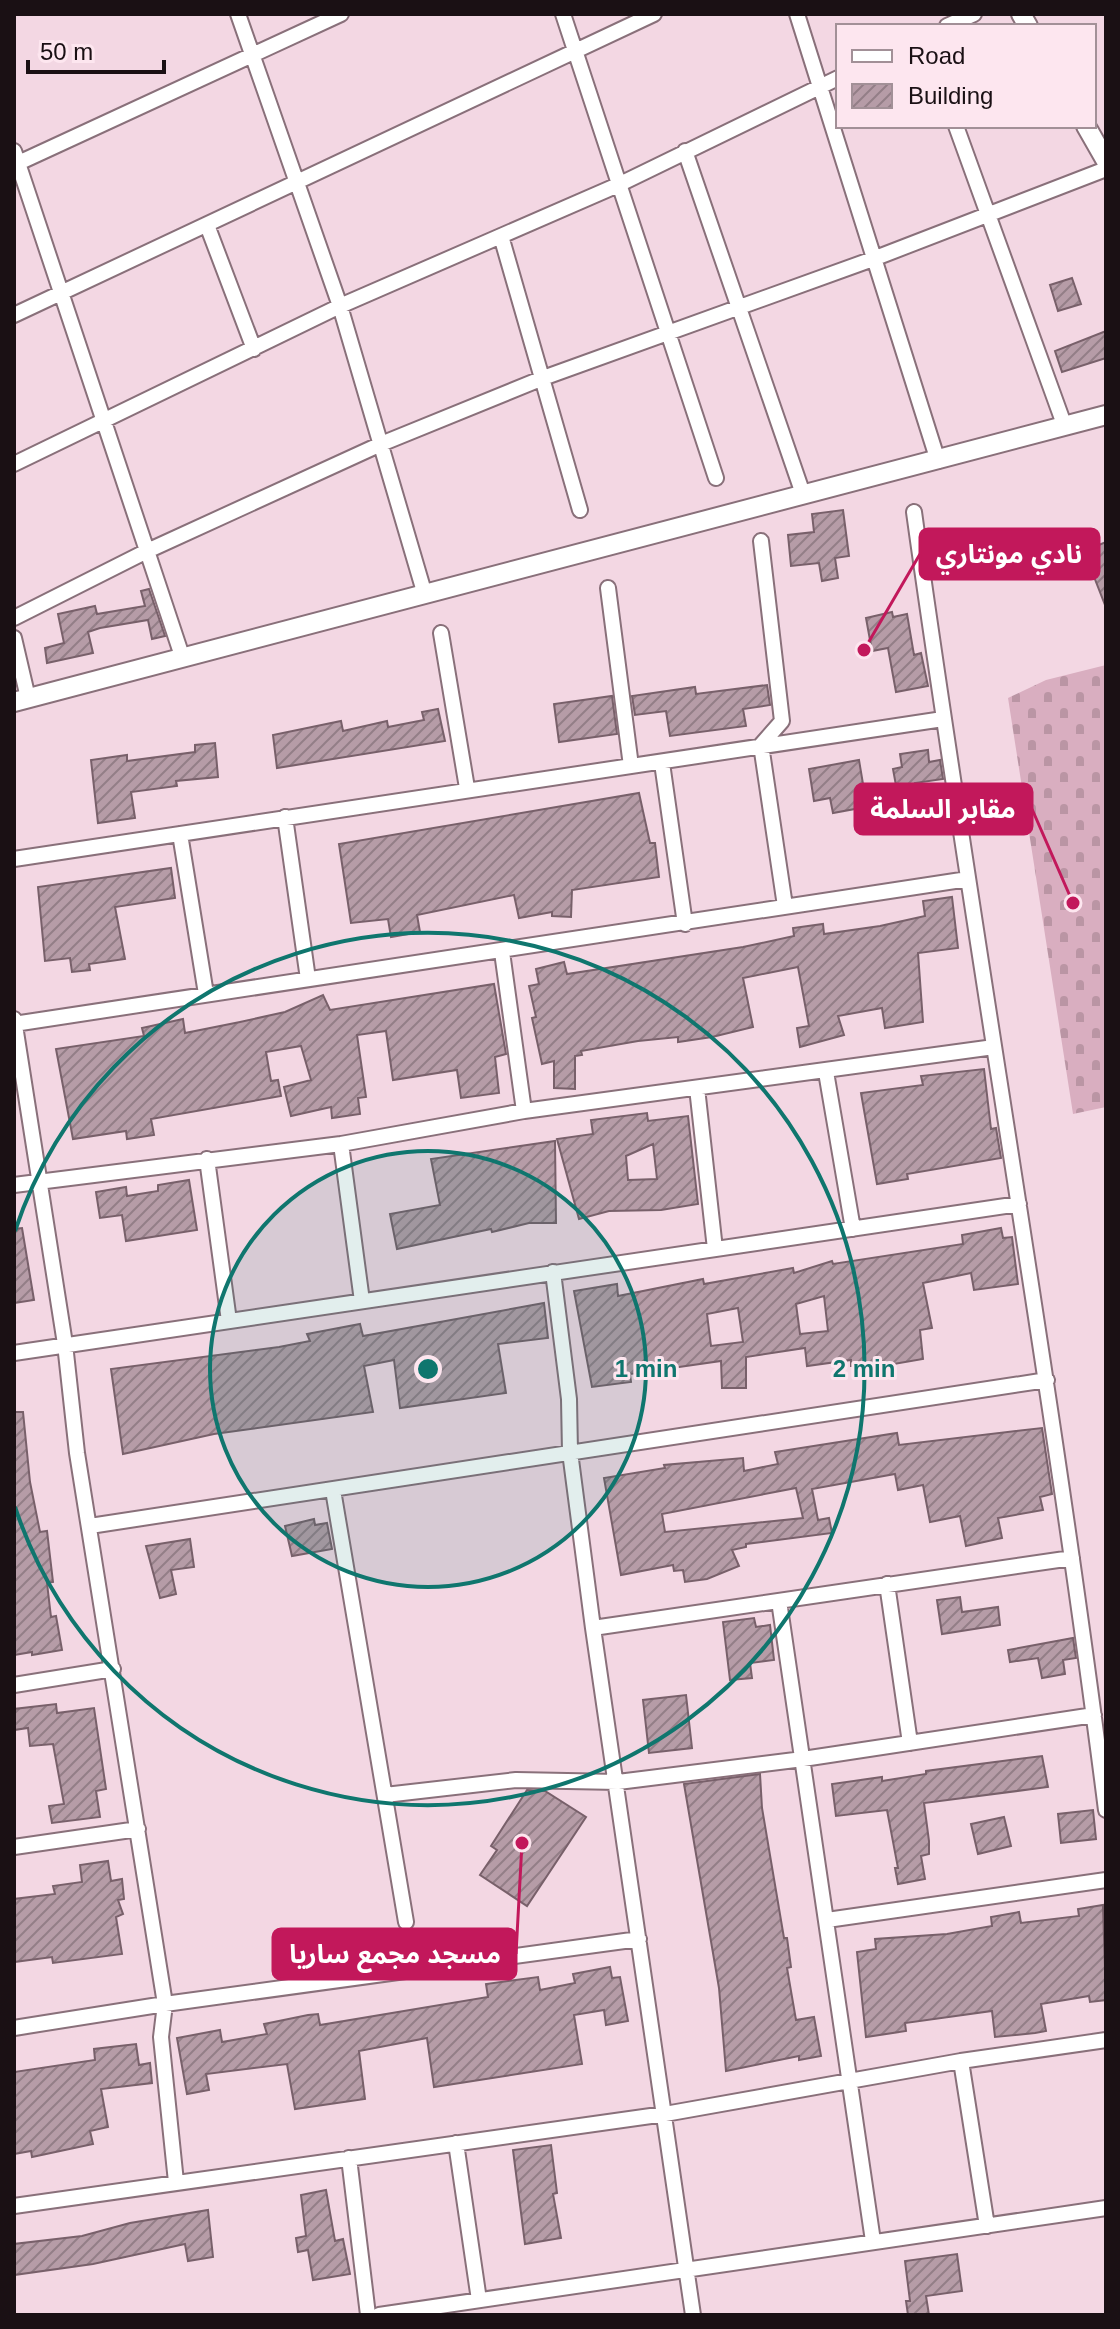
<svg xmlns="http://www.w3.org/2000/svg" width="1120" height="2329" font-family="Helvetica,'Noto Sans Arabic',sans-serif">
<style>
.cemetery{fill:url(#cemetery-stones)}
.building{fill:url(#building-hatch);stroke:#78606a;stroke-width:2;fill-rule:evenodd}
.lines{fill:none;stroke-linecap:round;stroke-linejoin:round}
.minor-casing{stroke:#89707a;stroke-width:18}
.tertiary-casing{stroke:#89707a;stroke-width:22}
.minor{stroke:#fff;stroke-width:14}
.tertiary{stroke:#fff;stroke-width:18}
.ring{fill:none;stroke:#0f766e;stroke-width:4}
.centre{fill:#0f766e;stroke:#fde6ef;stroke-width:4}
.ring-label{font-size:24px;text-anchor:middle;font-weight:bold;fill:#0f766e;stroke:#fde6ef;stroke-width:6;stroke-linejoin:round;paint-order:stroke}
.leader{fill:none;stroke:#c2185b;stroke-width:3}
.callout-dot{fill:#c2185b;stroke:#fde6ef;stroke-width:3}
.callout{fill:#c2185b;stroke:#c2185b;stroke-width:3}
.callout-label{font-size:26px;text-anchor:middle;font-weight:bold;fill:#fff}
</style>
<defs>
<pattern id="cemetery-stones" width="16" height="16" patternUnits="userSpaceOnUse" patternTransform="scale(2)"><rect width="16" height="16" fill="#d9aec0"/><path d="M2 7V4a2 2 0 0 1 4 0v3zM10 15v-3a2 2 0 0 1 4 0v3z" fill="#ba95a4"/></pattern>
<pattern id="building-hatch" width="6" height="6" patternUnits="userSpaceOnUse" patternTransform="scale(2)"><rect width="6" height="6" fill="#b69ca7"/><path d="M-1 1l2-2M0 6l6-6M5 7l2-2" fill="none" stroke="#937e87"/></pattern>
</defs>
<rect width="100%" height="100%" fill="#f3d7e3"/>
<path class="cemetery" d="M1106,665V1107L1073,1114L1008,698L1046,680Z"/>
<path class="building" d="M1072,278L1081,304L1058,311L1050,285Z
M1106,331V358L1062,372L1055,351Z
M843,510L849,556L835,558L838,578L822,581L819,563L791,566L788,535L814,532L812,514Z
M1106,542V604L1105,605L1084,551Z
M149,589L165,636L152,639L148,620L100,628L88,632L93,653L47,663L45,648L64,643L58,614L95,606L97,614L145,606L141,591Z
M892,612L893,617L907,614L914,655L921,653L928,686L896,692L888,648L872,651L866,618Z
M767,685L770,705L743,709L746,726L670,736L666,711L635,715L632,696L695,687L696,694Z
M612,696L617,734L559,742L554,704Z
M438,709L445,741L277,768L273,735L341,721L343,731L387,721L388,727L424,720L422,712Z
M215,743L218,777L176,781L177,786L131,792L135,818L98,823L91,760L127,755V761L195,752V745Z
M928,750L929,762L940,760L943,779L915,783L916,787H910L914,818L902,820L901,811L857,819L855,809L833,813L830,798L814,801L809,769L859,760L865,796L897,791L893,769L902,767L900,754Z
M639,793L650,843H655L659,877L572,890L571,917L552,916V912L519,918L514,895L417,915L420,932L391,937L388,919L351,923L339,844Z
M171,868L175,898L115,907L125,959L89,964L90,970L72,972L70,958L45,961L38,887Z
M952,897L958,948L918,953L923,1022L885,1028L882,1008L838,1016L844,1035L800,1047L797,1028L809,1026L798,967L743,978L753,1027L712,1037L678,1042V1037L638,1041L581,1051L582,1055L575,1056V1089L554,1088V1061L542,1064L532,1018L536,1017L529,986L539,984L536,969L564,962L567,974L743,947L794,936L793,928L823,924L824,934L880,926L925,916L923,901Z
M494,984L506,1054L495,1057L499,1093L461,1098L457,1070L393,1080L386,1031L357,1035L366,1097L358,1098L360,1114L332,1118L331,1107L291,1116L284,1087L311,1080L301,1046L266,1052L271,1081L278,1080L281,1096L151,1119L154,1135L127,1139L126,1131L73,1139L56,1049L144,1036L142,1028L183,1019L185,1033L240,1022L285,1012L323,995L330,1010Z
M984,1069L991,1129L996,1128L1001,1158L907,1174L908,1179L877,1184L861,1093L923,1085L921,1076Z
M647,1113L648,1121L688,1116L698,1204L661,1210L609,1211L579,1219L557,1139L593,1134L591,1120ZM653,1144L657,1179L628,1180L626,1156Z
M555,1141L556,1223H529L492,1232L491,1229L397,1249L390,1214L440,1205L431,1159Z
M189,1180L197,1230L126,1241L122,1215L100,1218L96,1192L126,1187L127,1196L158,1191V1185Z
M22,1228L34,1300L14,1303V1229Z
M1001,1228L1003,1238L1012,1237L1018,1284L974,1290L971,1273L923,1283L932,1328L920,1330L923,1359L882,1366H851V1360L807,1366L805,1348L746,1357V1388H722L721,1361L630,1374L631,1382L592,1387L574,1291L617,1284L618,1296L703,1279L704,1284L793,1268L794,1273L832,1261L833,1264L963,1244L962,1235ZM824,1296L828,1331L800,1334L796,1304ZM738,1308L743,1342L711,1346L707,1314Z
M544,1303L548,1338L498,1344L506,1393L400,1408L394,1360L364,1366L373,1412L214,1434L123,1454L111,1369L279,1347L310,1341L307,1334L360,1324L363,1336Z
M14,1412H23L30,1482L40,1532L47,1531L53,1582L47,1583L51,1617L56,1616L62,1650L32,1655V1652L14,1655Z
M1042,1428L1052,1494L1040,1497L1043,1510L998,1518L1002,1538L966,1546L960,1516L930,1522L923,1485L898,1490L895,1474L812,1489L818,1520L829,1518L832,1533L746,1544V1547L732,1550L739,1566L707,1579L685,1582L683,1570L674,1571L673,1565L621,1575L604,1478L665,1468L664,1465L743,1458L744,1471L778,1464L775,1452L897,1433L899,1445ZM796,1488L803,1518L665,1532L662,1514Z
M314,1519L315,1525L327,1523L332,1549L292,1556L285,1526Z
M190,1539L194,1567L171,1570L176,1594L160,1598L146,1546Z
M960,1597L962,1612L998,1607L1000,1625L942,1634L937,1600Z
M754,1618L756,1627L770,1625L774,1660L750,1663L752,1678L730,1680L723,1622Z
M1073,1638L1076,1658L1063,1660L1065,1674L1042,1678L1038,1658L1010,1662L1008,1650Z
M686,1695L692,1748L649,1753L643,1700Z
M56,1704L57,1713L94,1708L106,1789L96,1791L100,1817L52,1823L49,1806L64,1804L53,1744L30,1746L28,1728L14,1730V1709Z
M1042,1756L1048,1787L924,1803L929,1841V1854L921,1856L925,1879L898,1884L895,1868H898L887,1810L836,1816L832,1784L882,1777V1781L926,1774V1771Z
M760,1774L762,1808L784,1938H787L791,1967L787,1968L796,2020L814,2017L821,2056L799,2060V2056L726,2071L719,1988L684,1784Z
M527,1790L545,1791L586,1817L527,1906L480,1875L497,1850L491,1846Z
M1093,1810L1096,1839L1061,1843L1058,1814Z
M1004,1817L1011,1846L978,1854L971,1824Z
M108,1861L111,1881L122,1879L124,1899L118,1900L123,1914L116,1917L122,1954L53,1963L52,1957L14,1962V1899L55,1894L53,1886L82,1882L80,1865Z
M1103,1905L1106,2000L1090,2002L1089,1996L1041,2004L1046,2031L1035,2033L995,2037L992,2011L905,2023L906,2031L866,2037L857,1952L876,1949L875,1939L947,1934L992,1926L991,1917L1019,1912L1021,1923L1079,1916L1078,1909Z
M610,1967L612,1978L620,1977L628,2021L606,2025L604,2010L574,2015L582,2064L434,2087L427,2038L359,2051L365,2099L295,2109L287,2064L206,2074L209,2090L187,2094L177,2038L220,2030L222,2042L267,2034L264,2024L308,2015L318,2014L320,2025L488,1997L486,1984L538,1977L540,1990L575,1983L573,1974Z
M136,2044L139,2065L150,2063L152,2083L101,2089L108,2127L90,2131L93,2144L32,2157L31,2151L14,2154V2072L95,2060L94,2049Z
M551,2145L557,2193L553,2194L561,2238L525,2244L513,2150Z
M326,2190L335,2241L343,2239L350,2274L313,2280L308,2250L298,2252L296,2238L306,2236L301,2195Z
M208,2210L213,2257L188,2261L185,2244L93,2264L14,2275V2244L82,2236L130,2223Z
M957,2254L962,2291L926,2296L929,2315H908L906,2301H910L905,2261Z"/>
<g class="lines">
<g class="minor-casing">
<path id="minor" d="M238,14L340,306L425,595
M563,14L716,478
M797,14L938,461
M947,26L974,14
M956,126L1065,427
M14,151L183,659
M685,151L803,494
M14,165L341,14
M207,225L254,349
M501,236L580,510
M14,315L654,14
M14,464L340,306L618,185L838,78
M914,512C974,945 1051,1376 1106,1810
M761,541L782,721L761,745L785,906
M608,588L631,766
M14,618L145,552L381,444L543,378L873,259L1106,169
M441,633L467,788
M14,638L28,698
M662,763L685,924
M285,817L308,979
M180,834L206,994
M14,859L943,719
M502,952L524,1111
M14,1019L65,1344L77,1453L165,2004L161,2037L176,2182
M14,1024L968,879
M826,1072L853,1229
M697,1088L715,1249
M341,1144L362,1301
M207,1159L229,1321
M14,1185L341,1144L524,1111L994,1047
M553,1272L569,1399L570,1452L593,1628L693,2315
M14,1353L1019,1204
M333,1490L406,1922
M90,1526L1047,1380
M887,1584L910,1743
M779,1601L873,2241
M593,1628L1072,1558
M14,1685L113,1669
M385,1795L516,1780L618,1782L803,1759L1094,1715
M14,1847L138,1829
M827,1920L1106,1880
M14,2028L165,2004L639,1939
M961,2061L987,2226
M456,2143L479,2300
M349,2158L368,2315
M14,2206L665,2114L961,2061L1106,2040
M379,2315L1106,2208"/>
</g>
<g class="tertiary-casing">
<path id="tertiary" d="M1021,14L1028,26
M1086,126L1106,161
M14,702L1106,415"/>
</g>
<use href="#minor" class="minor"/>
<use href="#tertiary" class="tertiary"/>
</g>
<circle cx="428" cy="1369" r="218" fill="#0f766e" fill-opacity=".12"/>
<g class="ring">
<circle cx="428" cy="1369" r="218"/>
<path d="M15 1231A436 436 0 1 1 15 1507"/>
</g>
<circle cx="428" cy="1369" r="12" class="centre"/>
<g class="ring-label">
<text x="646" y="1377">1 min</text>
<text x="864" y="1377">2 min</text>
</g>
<path class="leader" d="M864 650L920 554M1073 903L1032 809M522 1843L516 1954"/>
<g class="callout-dot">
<circle cx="864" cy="650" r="8"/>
<circle cx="1073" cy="903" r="8"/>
<circle cx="522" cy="1843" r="8"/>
</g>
<g class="callout">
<rect x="920" y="529" width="179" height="50" rx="8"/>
<rect x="855" y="784" width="177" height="50" rx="8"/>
<rect x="273" y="1929" width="243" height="50" rx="8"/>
</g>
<g class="callout-label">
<text x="1009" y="563">نادي مونتاري</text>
<text x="943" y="818">مقابر السلمة</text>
<text x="395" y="1963">مسجد مجمع ساريا</text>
</g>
<rect width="1120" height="2329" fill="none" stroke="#1a1014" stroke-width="32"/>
<rect x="836" y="24" width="260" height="104" fill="#fde6ef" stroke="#a29097" stroke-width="2"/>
<rect x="852" y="50" width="40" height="12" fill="#ffffff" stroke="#a29097" stroke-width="2"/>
<text x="908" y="64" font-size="24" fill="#1a1014">Road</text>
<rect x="852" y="84" width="40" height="24" fill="url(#building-hatch)" stroke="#a29097" stroke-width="2"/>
<text x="908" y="104" font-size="24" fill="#1a1014">Building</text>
<path d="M28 60v12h136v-12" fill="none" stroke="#1a1014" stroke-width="4"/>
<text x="40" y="60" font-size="24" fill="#1a1014" stroke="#fde6ef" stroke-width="6" paint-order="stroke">50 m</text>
</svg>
